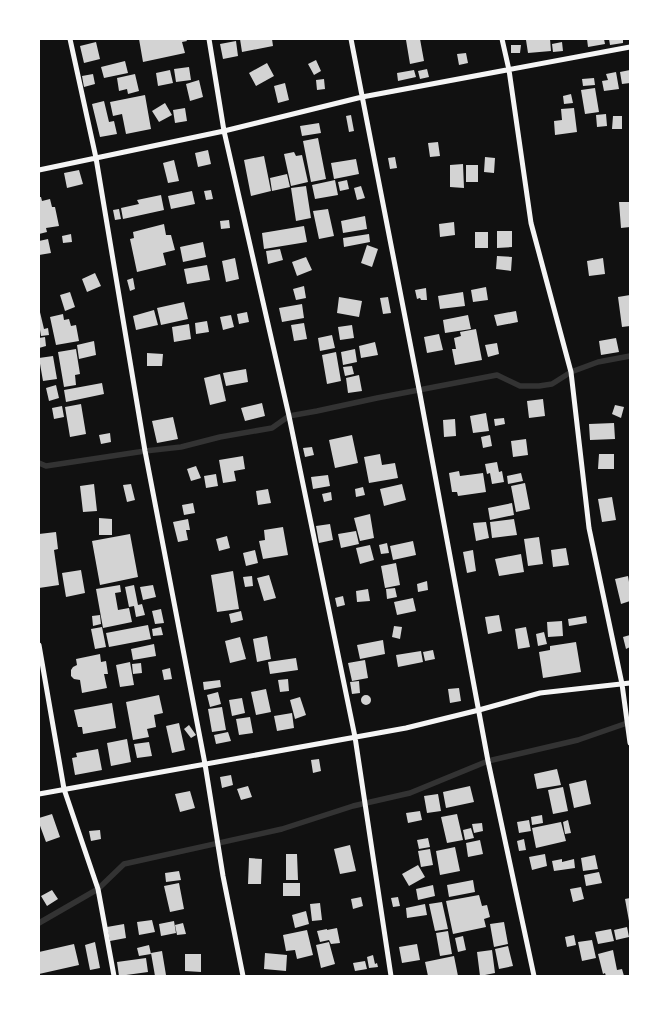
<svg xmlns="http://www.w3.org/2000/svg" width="669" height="1015" font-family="'Fira Sans Condensed',sans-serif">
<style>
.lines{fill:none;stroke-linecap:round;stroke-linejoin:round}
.stream{stroke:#333;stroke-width:5.5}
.building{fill:#d3d3d3}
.minor{stroke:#f5f5f5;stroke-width:5}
</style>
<rect width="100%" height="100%" fill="#111"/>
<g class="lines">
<path class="stream" d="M39,463L46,466L145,451L181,447L220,437L272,428L289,416L317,411L377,398L497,375L520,386H539L552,384L571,372L598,362L630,356
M39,923L98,889L124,864L282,829L353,806L410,793L488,761L578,740L630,722"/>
</g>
<path class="building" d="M139,39H186L187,41L182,42L185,53L143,62Z
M240,39H272L273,46L242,52Z
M410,39H420L424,61L410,64L406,40Z
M535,39H550L551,51L528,53L526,40Z
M587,39H604L605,44L588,47Z
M609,39H623V43L610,45Z
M236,41L238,56L223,59L220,44Z
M96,42L100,59L84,63L80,46Z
M562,42L563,51L553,52L552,44Z
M511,45H521L520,53H511Z
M466,53L468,63L459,65L457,54Z
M316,60L321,71L314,75L308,64Z
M125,61L128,73L104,78L101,67Z
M267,63L274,76L256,86L249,73Z
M189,67L191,80L176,82L174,69Z
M427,69L429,77L420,79L418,71Z
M170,70L173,83L158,86L156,73Z
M414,70L416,77L398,81L397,73Z
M630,70V83L622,84L620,72Z
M616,72L619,89L604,91L602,81L608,80L606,74Z
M93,74L95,84L84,87L82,76Z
M135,74L139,91L128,94L127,89L119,91L117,78Z
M594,78L595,85L583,86L582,79Z
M324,79L325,89L317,90L316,80Z
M199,80L203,97L190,101L186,84Z
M285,83L289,100L278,103L274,86Z
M595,88L599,112L585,114L581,90Z
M571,94L573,103L564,104L563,96Z
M145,95L151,129L126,134L122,114L113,116L110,102Z
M104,101L109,122L114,121L117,134L100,137L92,104Z
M165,103L172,115L159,122L152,111Z
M185,108L187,121L175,123L173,110Z
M574,108L577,132L555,135L554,121L562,120L561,109Z
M606,114L607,126L597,127L596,115Z
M351,115L354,131L349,132L346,116Z
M613,116H622V129H612Z
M319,123L321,133L302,136L300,126Z
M318,138L326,179L311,182L303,141Z
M438,142L440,156L430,157L428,143Z
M208,150L211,164L198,167L195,153Z
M294,152L296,156L302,155L308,182L291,186L284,154Z
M264,156L271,191L251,196L244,160Z
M395,157L397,168L390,169L388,158Z
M485,157L495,158L494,173L484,172Z
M356,159L359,174L334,179L331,163Z
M174,160L179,181L168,183L163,163Z
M463,164L464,188L450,187V165Z
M466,165H478V182H466Z
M79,170L83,184L67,188L64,173Z
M287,174L290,187L272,191L270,178Z
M335,180L338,195L315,199L312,185Z
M347,180L349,189L340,191L338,182Z
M306,186L311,218L296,221L291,188Z
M361,186L365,198L357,200L354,188Z
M211,190L213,199L206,200L204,191Z
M192,191L195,204L171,209L168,196Z
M161,195L164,210L123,219L121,208L139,204L137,200Z
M39,197H41L42,201L50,199L52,207H55L59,226L46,228L47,232L39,234Z
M619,202H630V227L621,228Z
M119,209L121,219L115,220L113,210Z
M328,209L334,236L319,239L313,211Z
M365,216L367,229L343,233L341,221Z
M229,220L230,228L221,229L220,221Z
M454,222L455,235L440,237L439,224Z
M164,224L166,235H171L175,250L163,253L166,265L137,272L130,239L134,238L133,232Z
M304,226L307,242L264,249L262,233Z
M497,231H512V247L497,248Z
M475,232H488V248H475Z
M71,234L72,242L63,243L62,236Z
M369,234L370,242L344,247L343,238Z
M48,239L51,253L39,255V241Z
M203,242L206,257L183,262L180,247Z
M367,245L378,249L372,267L361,263Z
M280,249L283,260L268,264L266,251Z
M497,256L512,257L511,271L496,269Z
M306,257L312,270L297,276L292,262Z
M235,258L239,279L226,282L222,261Z
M603,258L605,274L589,276L587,261Z
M207,265L210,280L187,284L184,269Z
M95,273L101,286L87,292L82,279Z
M133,278L135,289L130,291L127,280Z
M304,286L306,298L296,300L293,289Z
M486,287L488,300L473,302L471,290Z
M426,288L427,300H421L420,298L417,299L415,290Z
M70,292L75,307L65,311L60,295Z
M463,292L465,306L440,309L438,296Z
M630,295V326L622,327L618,297Z
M339,297L362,301L359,317L337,313Z
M388,297L391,313L383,314L380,298Z
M184,302L188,319L161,325L157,308Z
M302,304L304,318L282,322L279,308Z
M39,308L44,329L48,328L49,335L41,336L40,330H39Z
M154,310L158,325L136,330L133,316Z
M516,311L518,322L497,326L494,315Z
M247,312L249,322L239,324L237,314Z
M63,314L64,320L69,319L71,326L76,325L79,341L56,345L50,317Z
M231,315L234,327L223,330L220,317Z
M468,315L471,329L445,333L443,320Z
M207,321L209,332L196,334L195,323Z
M304,323L307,339L294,341L291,325Z
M189,324L191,339L174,342L172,327Z
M352,325L354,338L340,340L338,327Z
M476,329L482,360L455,365L452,349H456L454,338L461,336L460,332Z
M439,334L443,350L427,353L424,337Z
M332,335L335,348L320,351L318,338Z
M45,337L46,346L39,348V338Z
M616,338L619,352L601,355L599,341Z
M94,341L96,355L79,359L77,345Z
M375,342L378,355L361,358L359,346Z
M497,343L499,354L488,357L485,345Z
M76,349L80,374L75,375L76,385L64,387L58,352Z
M355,349L357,362L343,365L341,352Z
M336,352L341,381L327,384L322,355Z
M147,353L163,354L162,366H147Z
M53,356L57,379L43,381L39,358Z
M352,366L354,374L345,376L343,367Z
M246,369L248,382L226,386L223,373Z
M220,374L226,401L210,405L204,378Z
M359,375L362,391L348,393L346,378Z
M102,383L104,394L66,402L64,390Z
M56,385L59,398L49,401L46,388Z
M543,399L545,416L529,418L527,401Z
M262,403L265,416L245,421L241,408Z
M81,404L86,434L70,437L65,407Z
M615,405L624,407L621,418L612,414Z
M62,406L64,417L54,419L52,408Z
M486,413L489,431L473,433L470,416Z
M173,417L178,439L157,443L152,421Z
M504,418L505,424L495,426L494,419Z
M455,419L456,436L444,437L443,420Z
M614,423L615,439L590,440L589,424Z
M110,433L111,442L101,444L99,435Z
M352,435L358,463L335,468L329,440Z
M490,435L492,446L483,448L481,437Z
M526,439L528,455L513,457L511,441Z
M312,447L314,455L305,457L303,448Z
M380,454L382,465L395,463L398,478L369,483L364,457Z
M599,454H614V469H598Z
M243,456L245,469L234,471L236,481L223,483L219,460Z
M497,462L499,472L502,471L504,482L492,484L490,473L487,474L485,464Z
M196,466L201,478L191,481L187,469Z
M459,471L460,476L483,473L486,492L458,496L457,492H452L449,473Z
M521,473L523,481L508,484L507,476Z
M216,474L218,486L206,488L204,476Z
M328,475L330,486L313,489L311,477Z
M525,483L530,509L516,512L511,486Z
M94,484L97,511L83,512L80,486Z
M131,484L135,500L127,502L123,485Z
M402,484L406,500L384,506L380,489Z
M363,487L365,495L356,497L355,489Z
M268,489L271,503L258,505L256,491Z
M331,492L332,500L324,502L322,494Z
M612,497L616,520L602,522L598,499Z
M193,503L195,513L184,515L182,505Z
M512,503L514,515L490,520L488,508Z
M370,514L374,538L360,541L354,518Z
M99,518L112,519V535H99Z
M188,519L190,530H186L188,540L178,542L173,522Z
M514,519L517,535L492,538L490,522Z
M486,522L489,538L476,541L473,523Z
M330,524L333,540L319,543L316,526Z
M283,527L288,555L263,559L259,541L265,540L264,530Z
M356,531L359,544L341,548L338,534Z
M56,532L58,549L54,550L59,585L39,588V534Z
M130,534L138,577L100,585L92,541Z
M227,536L230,548L219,551L216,539Z
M539,537L543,564L528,566L524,539Z
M413,541L416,555L393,560L390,546Z
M387,543L389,553L381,554L379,545Z
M370,545L374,560L360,564L356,548Z
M566,548L569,565L553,567L551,550Z
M255,550L258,563L246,566L243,553Z
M473,550L476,571L467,573L463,552Z
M521,554L524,572L499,576L495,559Z
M396,563L400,585L385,588L381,566Z
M81,570L85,593L66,597L62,573Z
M233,571L239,609L217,612L211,575Z
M269,575L276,598L264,601L257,578Z
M252,576L253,586L245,587L243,577Z
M628,576L630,588V601L621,604L615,579Z
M427,581L428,590L418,592L417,584Z
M120,585L121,592L115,593L118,610L129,608L132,622L103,628L96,589Z
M134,585L138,605L142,604L145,615L136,617L134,606L129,607L125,587Z
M153,585L156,597L143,600L140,587Z
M395,588L397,597L387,599L386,589Z
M368,589L370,601L357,602L356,591Z
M343,596L345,605L337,607L335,598Z
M413,598L416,611L397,615L394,602Z
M161,609L164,623L155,624L152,611Z
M241,611L243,620L231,623L229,614Z
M100,615L101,624L93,626L92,616Z
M499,615L502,631L488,634L485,617Z
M586,616L587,623L569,626L568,619Z
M562,621L563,636L548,637L547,622Z
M148,625L151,639L109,647L106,633Z
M394,626L402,627L400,639L392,637Z
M102,627L106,647L95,649L91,629Z
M161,627L163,635L153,636L152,629Z
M526,627L530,647L518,649L515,629Z
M544,632L547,644L538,646L536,634Z
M630,635V647L626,649L623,637Z
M267,636L271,659L257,662L253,639Z
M240,637L246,659L230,663L225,641Z
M383,640L385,654L360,659L357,645Z
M576,642L581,672L543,678L539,652L550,650V646Z
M154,644L156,656L133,660L131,649Z
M433,650L435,659L425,661L423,652Z
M421,651L423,662L398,667L396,655Z
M100,654L101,662L106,661L108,674H104L107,688L82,693L80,680L74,679L71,676V670L73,667L77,665L76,659Z
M296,658L298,670L270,674L268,662Z
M365,660L368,678L352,681L348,663Z
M130,662L134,685L120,687L116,665Z
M141,663L142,673L133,674L132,664Z
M170,668L172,679L164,680L162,670Z
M288,679L289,691L280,692L278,680Z
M220,680L221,687L204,690L203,682Z
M359,681L360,693L352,694L350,682Z
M459,688L461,701L450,703L448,689Z
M266,689L271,712L256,715L251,692Z
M218,692L221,704L210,707L207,695Z
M159,695L163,713L154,715L156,727L147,729L149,737L133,740L126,702Z
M361 700a5 5 0 1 1 10 0a5 5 0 1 1-10 0Z
M300,697L306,715L295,719L290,700Z
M242,698L245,713L232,716L229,700Z
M112,703L116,728L83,734L82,727H78L74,710Z
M222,707L226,730L212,732L208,709Z
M292,713L294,728L277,731L274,716Z
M250,717L253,733L239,735L236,719Z
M179,723L185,750L172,753L166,726Z
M189,725L196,735L191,738L184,729Z
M228,732L231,741L216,744L214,735Z
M127,739L131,762L111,766L107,743Z
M149,742L152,756L137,758L134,744Z
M98,749L102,770L75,775L72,758L77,757L76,753Z
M319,759L321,771L313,773L311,760Z
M557,769L561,785L537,789L534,774Z
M231,775L233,785L222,788L220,777Z
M586,780L591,804L574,808L569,784Z
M248,786L252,797L241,800L237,789Z
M470,786L474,802L446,808L443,792Z
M563,787L568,811L553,814L548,790Z
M190,791L195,808L180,812L175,794Z
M438,794L441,811L427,813L424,796Z
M420,811L422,820L408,823L406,813Z
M52,814L60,837L46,842L39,823V818Z
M457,814L463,840L447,843L441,817Z
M542,815L543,823L532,825L531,817Z
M529,820L531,831L519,833L517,822Z
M568,820L571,833L565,834L563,822Z
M561,822L566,841L536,848L532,828Z
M482,823L483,831L474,833L472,824Z
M471,828L474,838L465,840L463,830Z
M100,830L101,839L91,841L89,831Z
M428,838L430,847L419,849L417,840Z
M524,839L526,850L519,851L517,841Z
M480,840L483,854L468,857L466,843Z
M350,845L356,871L340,874L334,849Z
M455,847L460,871L440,875L436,851Z
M430,849L433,865L421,867L418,851Z
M286,854H297L298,880H286Z
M545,854L547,866L532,870L529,857Z
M595,855L598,869L583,871L581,858Z
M249,858L262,859L261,884H248Z
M562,859V862L574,859L575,868L554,871L552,861Z
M418,865L425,877L409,886L402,874Z
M179,871L181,880L166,882L165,873Z
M599,872L602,883L586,886L584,875Z
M473,880L475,892L449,897L447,885Z
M179,883L184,909L170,912L164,886Z
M283,883H300V896H283Z
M433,885L435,896L418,900L416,889Z
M581,887L584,899L573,902L570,889Z
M52,890L58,899L47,906L41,896Z
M479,895L482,906L487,905L490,917L484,919L486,927L453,934L446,901Z
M361,897L363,906L353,909L351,899Z
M398,897L400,906L393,907L391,898Z
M630,898V921H629L625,899Z
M442,902L448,929L435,931L429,904Z
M320,903L322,920L312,921L310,904Z
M425,904L427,915L407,918L406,908Z
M306,911L309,924L295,928L292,915Z
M152,920L155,932L139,935L137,922Z
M174,921L176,933L161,936L159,924Z
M504,922L508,944L494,947L490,924Z
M183,923L186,934L177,935L175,925Z
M124,924L126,938L110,941L107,927Z
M627,927L629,937L616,940L614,930Z
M337,928L340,943L331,944L329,940L320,942L317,931L327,929V930Z
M611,929L614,941L598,944L595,932Z
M307,930L313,955L297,959L295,950L286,951L283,935Z
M448,931L452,954L440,956L436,933Z
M574,935L576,945L567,947L565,937Z
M463,936L466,950L458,952L455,938Z
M592,940L596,958L582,961L578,942Z
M95,942L100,968L90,970L85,945Z
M329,942L335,964L321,968L316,945Z
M74,944L79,965L39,974V952Z
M417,944L420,960L402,963L399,947Z
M149,945L151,954L139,956L137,948Z
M508,946L513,966L499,969L495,949Z
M492,950L495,973L480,976L477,952Z
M613,950L617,970L622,969L624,976H606L605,973L603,974L598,954Z
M162,951L166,975L155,976L151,953Z
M265,953L287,955L286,971L264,969Z
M185,954H201V972L185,971Z
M373,955L375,964L377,963L378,967L369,968L367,957Z
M454,956L458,976H428L425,962Z
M146,958L148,972L119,976L117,962Z
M365,961L367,969L355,971L353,963Z"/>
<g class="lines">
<path class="minor" d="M70,39L96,158L145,451L205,764L223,876L243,976
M209,39L224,131L289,416L355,737L391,976
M351,39L419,389L488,761L534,976
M502,39L509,70L531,223L571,372L589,528L622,684L630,743
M39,170L224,131L362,97L630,47
M39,645L64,789L98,889L114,976
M39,794L406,728L479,710L540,693L630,683"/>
</g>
<rect width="669" height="1015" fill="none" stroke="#ffffff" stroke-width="80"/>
</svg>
